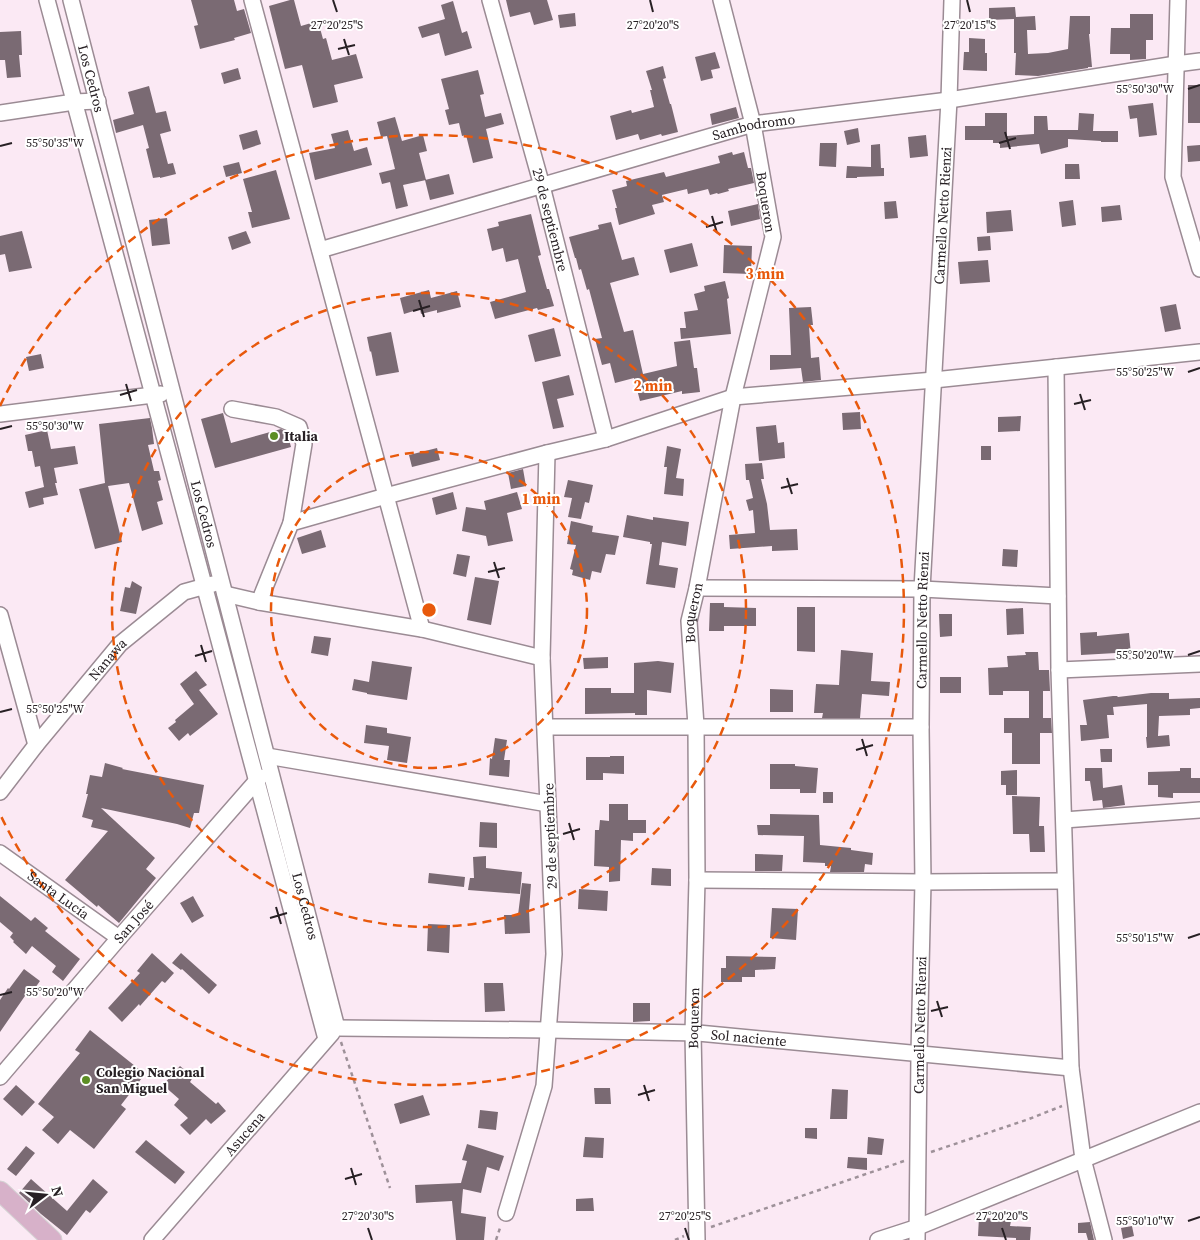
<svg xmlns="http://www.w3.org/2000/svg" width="1200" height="1240" font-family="'Source Serif 4',serif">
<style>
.building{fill:#7a6a73}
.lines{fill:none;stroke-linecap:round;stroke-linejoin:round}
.minor-casing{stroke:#9b8b94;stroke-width:18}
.major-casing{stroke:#d4d2d3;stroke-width:21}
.path{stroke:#9e9199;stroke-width:2.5;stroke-dasharray:4 4;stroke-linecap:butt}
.minor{stroke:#fff;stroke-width:15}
.major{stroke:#d7b1c9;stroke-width:19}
.ticks{fill:none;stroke:#272024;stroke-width:2}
.ring{fill:none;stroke:#e8590c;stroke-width:2.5;stroke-dasharray:9 6}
.poi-dot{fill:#5c8e24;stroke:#fff;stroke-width:2}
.labels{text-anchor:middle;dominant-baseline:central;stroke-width:4;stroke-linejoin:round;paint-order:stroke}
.street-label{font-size:14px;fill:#272024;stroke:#fff}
.poi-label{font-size:14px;font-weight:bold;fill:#272024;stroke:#fff;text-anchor:start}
.ticks-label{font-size:12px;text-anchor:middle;fill:#272024;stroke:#fff;stroke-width:4;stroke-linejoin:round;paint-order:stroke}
.centre{fill:#e8590c;stroke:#fff;stroke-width:2.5}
.ring-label{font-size:15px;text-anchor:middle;font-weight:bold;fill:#e8590c;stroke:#fff;stroke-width:4;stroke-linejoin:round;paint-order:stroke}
</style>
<rect width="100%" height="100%" fill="#fbe9f4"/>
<path class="building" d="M191,0H234L237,11L244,9L251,33L234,38L235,40L200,49L194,26L198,25Z
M290,0H294L301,26L318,21L323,39L326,38L332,60L356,54L363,78L334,85L338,102L313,108L302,65L285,69L269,6Z
M506,0H547L553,20L534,25L530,12L510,17Z
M453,1L462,33L467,31L472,48L445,56L439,33L422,38L418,27L445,19L441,5Z
M1015,7L1016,17L1035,16L1036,30H1027L1028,54L1048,53L1068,49L1070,16H1090V34H1089L1092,67H1088V68L1038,76L1015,75L1016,53H1014V19L989,20V8Z
M575,13L576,26L560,28L558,15Z
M1130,14H1153V40H1146V59L1130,60V54H1110L1111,28H1130Z
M21,31L22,55H19L21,77L7,78L5,60H0V32Z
M969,38L985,39V53H987V71L963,70L964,52H969Z
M715,52L720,68L711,70L713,78L701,81L695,57Z
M663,66L666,78L663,79L670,104H671L678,132L662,136L661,134L640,140L638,134L616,140L610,116L631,110L632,113L654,107L650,90H652L646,71Z
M238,68L241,79L224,84L221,73Z
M478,70L484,94L480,95L485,117L501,113L504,124L486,129L493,158L473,163L466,135L462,136L459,123L449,125L445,110L449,109L441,79Z
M1188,85H1200V123H1188Z
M149,86L156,113L166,111L171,131L160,134L168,164L173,163L176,174L160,178V177L153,178L146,149L149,148L143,125L116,133L113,120L134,114L128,92Z
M1153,103L1157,135L1139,137L1137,118L1130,119L1128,106Z
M736,107L739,118L712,125L710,114Z
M985,113H1007V136L1034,134V116H1047L1048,130H1078L1079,113L1094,114L1093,131H1118V142H1101V141L1068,139V147L1041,154L1039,144L1000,148V143H993V140H965V126H985Z
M395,117L402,141L423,135L427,151L419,153L426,180L403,185L408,206L396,209L390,182L382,184L379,173L395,169L387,136L381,137L377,122Z
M858,128L860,142L847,145L844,131Z
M257,130L261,144L243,150L239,135Z
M348,130L354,151L367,147L372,165L315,180L309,153L335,148L331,134Z
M926,135L928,156L910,158L908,137Z
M820,143H837L836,167L819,166Z
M880,144L881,168H884V176L857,177V178H846L847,166L871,167V145Z
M1200,145V161L1188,162L1187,146Z
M732,152L733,155L744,152L748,168H751L754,183L728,189L729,191L718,194L717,193L710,195L708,189L688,194L687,189L662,195L664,202L652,205L655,214L619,225L615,208H617L612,190L627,186L626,181L664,172L666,177L720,163L718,156Z
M239,162L242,173L226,177L223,166Z
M1065,164H1079L1080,179H1065Z
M276,170L290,219L252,228L248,212H252L243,179Z
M449,174L454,194L430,200L425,180Z
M1073,200L1076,225L1062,227L1059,202Z
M896,201L898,218L885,219L884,202Z
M758,204L760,219L731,226L728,211Z
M1120,205L1122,220L1102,222L1101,207Z
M1011,210L1013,231L987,233L986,212Z
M531,214L541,255L538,256L547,289H549L554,306L538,310L537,308L495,319L490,302L526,292L518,259L506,262L503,248L492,251L487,229L499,226L498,222Z
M167,218L170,244L152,246L149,220Z
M611,222L622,260L634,257L639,275L610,283L624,332L633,330L643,374L677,366L674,342L690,340L694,368H697L700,392L682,394V391L640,401L634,378L615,383L610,363L602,365L595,339L602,338L589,289L587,290L581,269L579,270L576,258H575L569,237L599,229L598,225Z
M22,231L32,268L9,272L5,254L0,255V236Z
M246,231L251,243L232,250L228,237Z
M990,236L991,250L978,251L977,237Z
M692,243L698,266L670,273L664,250Z
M724,245L752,246L751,274L723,273Z
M988,260L990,282L960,284L958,262Z
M725,281L729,298L727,299L731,334L681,339L680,328H686L684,312L698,310L694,294L705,291L704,286Z
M429,290L431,298L457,291L461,307L437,313V310L421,314L420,309L404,314L400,298Z
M1176,304L1181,329L1165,332L1160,307Z
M811,307L813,325H809L811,358L819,357L821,380L803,382L801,368L770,370V355H791L789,308Z
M554,328L561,356L535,362L528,335Z
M391,332L399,372L376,376L371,351L370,352L367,337Z
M41,354L44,368L29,371L26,357Z
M569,375L574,395L557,399L564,427L553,429L542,382Z
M860,412L861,429L843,430L842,413Z
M223,413L231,443L281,429L287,432L291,447L215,468L201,419Z
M1021,416L1020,431L998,432V417Z
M150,418L152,428L154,444L148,445L154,471H159L161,480L158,481L163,500L157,502L163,524L142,531L129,483L108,486L122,542L95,549L79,489L105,483L99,424Z
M776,425L778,443L784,442L785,458L759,461L756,427Z
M47,430L51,449L75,446L78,464L54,468L57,483H55L58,495L43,498L44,504L29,508L25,492L44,487L40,466L35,467L32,451H28L25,435Z
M667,446L681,449L676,478L684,479L683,496L664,494L667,467H664Z
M981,446H991V460H981Z
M437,448L440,460L412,467L409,455Z
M762,463L764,479H761L767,504L770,530L797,529L798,550L772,551V546L730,549L729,535L755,533L753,510L749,511L746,500L753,498L749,480H746L745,464Z
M523,469L526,486L511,489L508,473Z
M568,480L593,485L589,503L585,502L581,519L568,517L572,498L564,497Z
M453,492L457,509L436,515L432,498Z
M517,492L522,509L507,513L513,541L488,546L486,536L462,531L466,507L486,510L484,501Z
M627,515L653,520V517L689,522L686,546L662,542L659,565L678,568L675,588L646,584L652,544H650V542L623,537Z
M571,521L593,526L592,532L619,536L615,555L606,554L601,573L592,571L590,580L572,575L573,570L570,569L576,545L567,544Z
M321,530L326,547L302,554L297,538Z
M1003,549L1018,550L1017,567L1002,566Z
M457,554L470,556L466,577L453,574Z
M475,577L499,581L491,625L467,620Z
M132,581L142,587L136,614L120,611L125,587L130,588Z
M710,603H724V607L756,608V626H724V631H709Z
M797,607H815V652L797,651Z
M1023,608L1024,634L1007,635L1006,609Z
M939,614H952V636L940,637Z
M1097,632V636L1129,633L1131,655L1117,656L1116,653L1081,655L1080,633Z
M314,636L331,638L328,656L311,653Z
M841,650L873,653L871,681L890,682L889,696L862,694L860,718H822L823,713H814L816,684L839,685Z
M1025,652H1038L1039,670H1049L1050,691H1043V718H1051L1052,733H1040V764H1012V733H1004V718H1029V691H1003V695H989L988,668L1008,667L1007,656L1026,655Z
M608,657V668L584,669L583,658Z
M372,661L412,667L407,700L367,694V693L352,690L354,679L369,682Z
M658,661L674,663L671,693L647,690V715H635V713L585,714V688H611V693H634V663Z
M196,671L207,685L199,690L218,714L190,736L188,733L179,741L168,728L176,722L175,720L194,704L180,684Z
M940,677H961V693H940Z
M770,689L793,690V712H770Z
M1151,693H1169V699L1200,698V708L1190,709V715L1159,716L1158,736L1169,735L1170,746L1147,748L1146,737H1147V704L1113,707L1114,715H1107L1109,738L1081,741L1080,725H1087L1083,700L1113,696H1117L1118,697Z
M366,725L387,728V733L411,737L407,763L387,760L389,746L364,743Z
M495,738L507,740L504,760H510L509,777L489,775L490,758L492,759Z
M1100,749H1112V762H1101Z
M610,756H624V774L603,773V780H586V757H610Z
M105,763L123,768L122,769L204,785L199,813H194L190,828L177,824L101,808L155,858L146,869L156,878L119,923L98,905L97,907L65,880L108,831L91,827L93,820L82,817L88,794H86L90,775L102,777Z
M770,764H795V766L818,768L816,793H800V789H770Z
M1085,768H1102L1103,788L1122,785L1125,805L1103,808L1102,800L1093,801L1090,781H1085Z
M1180,768H1191V778H1200V793H1173V798L1158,797V785H1148V772L1180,771Z
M1017,770V795H1006V785H1001V771Z
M823,792H833V803H823Z
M1012,796L1040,797L1039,826H1044L1045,852H1030L1029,834H1013Z
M609,804H628V820H646V833H633V841L621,840L620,881L609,882V867L594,866L595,830H599L600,820L609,821Z
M770,814L819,815L820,845L851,848V850L873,853L872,865L865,864L864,872H830L831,866H825V863L803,862L804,836L758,835L757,825H770Z
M480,822L497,823V848L479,847Z
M755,854L783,855L782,871H755Z
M486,856V868L522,872L520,894L468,890L470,878H474L473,857Z
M652,868L671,869V886L651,885Z
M429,873L465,877L464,887L428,883Z
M522,883L531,884L529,910L530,933L505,934L504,915H518Z
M579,889L608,891L607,911L578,909Z
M0,896L31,921L35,917L48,928L45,931L80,959L63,981L52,972L56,966L32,946L26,954L13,942L14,941L10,937L13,933L0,922Z
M193,896L204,916L192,923L180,903Z
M772,908L798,909L796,940L770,938Z
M428,924L450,925L449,953L427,951Z
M152,953L174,973L165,983L162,981L140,1006L139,1004L122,1022L108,1008L140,973L137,971Z
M181,953L217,985L209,994L182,969L181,970L172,963Z
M726,956L776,957L775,969L755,970V977H742V982H721V968H726Z
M24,969L40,981L30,995L27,993L0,1032V1000L8,988L9,989Z
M484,983H503L505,1011L485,1012Z
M633,1003H650V1021L633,1022Z
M90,1030L145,1074L121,1105L126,1109L94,1149L70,1130L58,1144L42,1130L54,1117L38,1104L80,1053L75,1050Z
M180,1066L193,1077L190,1082L216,1104L218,1102L226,1111L211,1124L206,1119L190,1135L180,1125L188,1118L174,1105L179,1099L163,1085Z
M16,1085L35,1102L22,1116L3,1099Z
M594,1088H610L611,1104H595Z
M832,1089L848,1090L847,1119H830Z
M423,1095L430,1115L400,1124L394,1104Z
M480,1110L498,1112L496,1130L478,1128Z
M805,1128H817V1139L805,1138Z
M585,1137L604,1138L603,1158L583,1157Z
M868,1137L884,1139L882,1155L867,1154Z
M146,1140L185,1172L175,1184L135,1152Z
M467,1144L504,1156L499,1171L487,1167L481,1193L463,1189L461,1213L486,1217L484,1240H456L452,1201L416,1203L415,1185L461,1183L467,1161L462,1160Z
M26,1146L35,1153L16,1176L7,1169Z
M848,1157L867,1158V1170L847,1168Z
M31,1179L67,1211L93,1179L108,1192L90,1213L86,1210L67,1235L41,1214L19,1193Z
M593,1198L594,1211H576V1199Z
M979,1217L1011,1221L1010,1226L1031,1227L1030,1240H1016V1238L978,1236Z
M1090,1222L1094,1240H1088L1086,1233H1078V1223Z
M1132,1226L1134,1236L1123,1239L1121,1228Z"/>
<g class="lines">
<g class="minor-casing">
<g id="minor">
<path d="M47,0L326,1039"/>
<path id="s1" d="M71,0L337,1028"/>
<path d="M252,0L422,629"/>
<path id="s2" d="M490,0L542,186L606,439"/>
<path d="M1178,0L1173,177L1200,269"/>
<path d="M0,113L74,102L98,101"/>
<path id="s3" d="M320,250L753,124L949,100L1176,64L1200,61"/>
<path d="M1056,367L1059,670L1071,1068L1083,1159L1104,1240"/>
<path d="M232,409L276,417L299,427L304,444L291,523"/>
<path d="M0,414L161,394"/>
<path d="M697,588L922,589L1058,596"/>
<path d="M225,594L259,602L422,629L542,658"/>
<path d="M259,602L291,523L386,496L547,453L606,439L733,397L934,380L1200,352"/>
<path d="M0,615L36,745"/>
<path d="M1059,670L1200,664"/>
<path d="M545,727H921"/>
<path d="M267,756L548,804"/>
<path id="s4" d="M0,792L36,745L120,644L184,592L213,584"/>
<path d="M1064,820L1200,810"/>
<path id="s5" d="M0,853L119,938"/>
<path d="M697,880L923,882L1065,881"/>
<path id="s6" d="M337,1028L549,1030L698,1033L1071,1068"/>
<path id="s7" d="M0,1077L119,938L260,777"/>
<path d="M506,1213L544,1086L554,954L542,658L547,453"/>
<path id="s8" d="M152,1240L332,1033"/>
<path id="s9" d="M697,1240L693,1033L697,880L696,726L689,621L697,588L733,397L773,237L753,124L721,0"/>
<path d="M878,1240L918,1227L1200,1112"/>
<path id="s10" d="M917,1240L919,1054L923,882L921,727L922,589L949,100L952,0"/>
</g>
</g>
<g class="major-casing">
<path id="major" d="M0,1191L52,1240"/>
</g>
<path class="path" d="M341,1042L390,1188
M931,1152L1029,1119L1062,1106
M711,1227L904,1161
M496,1240L501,1225
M675,1240L684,1236"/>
<use href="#minor" class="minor"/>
<use href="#major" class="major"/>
</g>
<path class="ticks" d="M333,0L337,12M650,0L653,12M967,0L970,12M344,39L349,55M338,49L355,45M1188,89L1200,85M1005,132L1010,149M999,143L1016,138M0,146L12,143M712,216L717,233M706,227L723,222M419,300L424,317M413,311L430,306M1188,372L1200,368M126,384L131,401M1080,394L1085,410M120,395L137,390M1074,404L1091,400M0,429L12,426M787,478L792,494M781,488L798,484M494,562L499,578M488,572L505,568M201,645L206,662M1188,655L1200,651M195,656L212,651M0,712L12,709M862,739L867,756M856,750L873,745M569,823L574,840M563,834L580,829M276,907L281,924M270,918L287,913M1188,938L1200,934M0,995L12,992M937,1001L942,1017M931,1011L948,1007M644,1085L649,1101M638,1095L655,1090M351,1168L356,1185M345,1179L362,1174M1188,1221L1200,1217M368,1228L372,1240M685,1228L689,1240M1002,1228L1006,1240"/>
<g class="ring">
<circle cx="429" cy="610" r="158"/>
<circle cx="429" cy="610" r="317"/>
<path d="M0 406A475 475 0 1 1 0 814"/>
</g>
<g class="poi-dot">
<circle cx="274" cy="436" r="5"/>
<circle cx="86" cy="1080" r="5"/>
</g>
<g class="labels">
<g class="street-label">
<text stroke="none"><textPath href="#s1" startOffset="81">Los Cedros</textPath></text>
<text stroke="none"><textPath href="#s3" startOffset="451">Sambodromo</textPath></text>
<text transform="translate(766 202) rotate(81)">Boqueron</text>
<text stroke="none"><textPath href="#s10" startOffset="1025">Carmello Netto Rienzi</textPath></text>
<text stroke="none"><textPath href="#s2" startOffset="228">29 de septiembre</textPath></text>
<text stroke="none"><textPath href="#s1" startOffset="531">Los Cedros</textPath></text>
<text stroke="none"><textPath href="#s9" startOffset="628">Boqueron</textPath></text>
<text stroke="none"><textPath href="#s10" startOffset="620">Carmello Netto Rienzi</textPath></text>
<text stroke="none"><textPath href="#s4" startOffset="171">Nanawa</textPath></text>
<text transform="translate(550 836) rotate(-92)">29 de septiembre</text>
<text stroke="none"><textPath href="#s5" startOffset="72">Santa Lucía</textPath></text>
<text stroke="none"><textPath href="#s1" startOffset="936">Los Cedros</textPath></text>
<text stroke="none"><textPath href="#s7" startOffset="205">San José</textPath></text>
<text stroke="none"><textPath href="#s9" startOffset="222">Boqueron</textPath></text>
<text stroke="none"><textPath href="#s10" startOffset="215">Carmello Netto Rienzi</textPath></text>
<text stroke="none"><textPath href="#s6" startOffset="412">Sol naciente</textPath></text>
<text stroke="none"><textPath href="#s8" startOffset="141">Asucena</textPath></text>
</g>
<g class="poi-label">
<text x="284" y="436">Italia</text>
<text x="96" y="1072">Colegio Nacional<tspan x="96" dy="16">San Miguel</tspan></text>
</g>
</g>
<g class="ticks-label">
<text x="337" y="29">27°20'25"S</text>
<text x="653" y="29">27°20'20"S</text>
<text x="970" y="29">27°20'15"S</text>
<text x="1145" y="93">55°50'30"W</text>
<text x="55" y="147">55°50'35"W</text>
<text x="1145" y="376">55°50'25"W</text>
<text x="55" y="430">55°50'30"W</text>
<text x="1145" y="659">55°50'20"W</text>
<text x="55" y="713">55°50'25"W</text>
<text x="1145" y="942">55°50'15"W</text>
<text x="55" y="996">55°50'20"W</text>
<text x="368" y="1220">27°20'30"S</text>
<text x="685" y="1220">27°20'25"S</text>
<text x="1002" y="1220">27°20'20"S</text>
<text x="1145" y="1225">55°50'10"W</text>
</g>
<circle cx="429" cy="610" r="8" class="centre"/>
<g class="ring-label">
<text x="765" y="279">3 min</text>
<text x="653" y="391">2 min</text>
<text x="541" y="504">1 min</text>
</g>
<g transform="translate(45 1195) rotate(74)" stroke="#ffffff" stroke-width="4" paint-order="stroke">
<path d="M0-4L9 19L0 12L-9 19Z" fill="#272024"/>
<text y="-8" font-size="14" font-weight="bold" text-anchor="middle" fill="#272024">N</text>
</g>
</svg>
